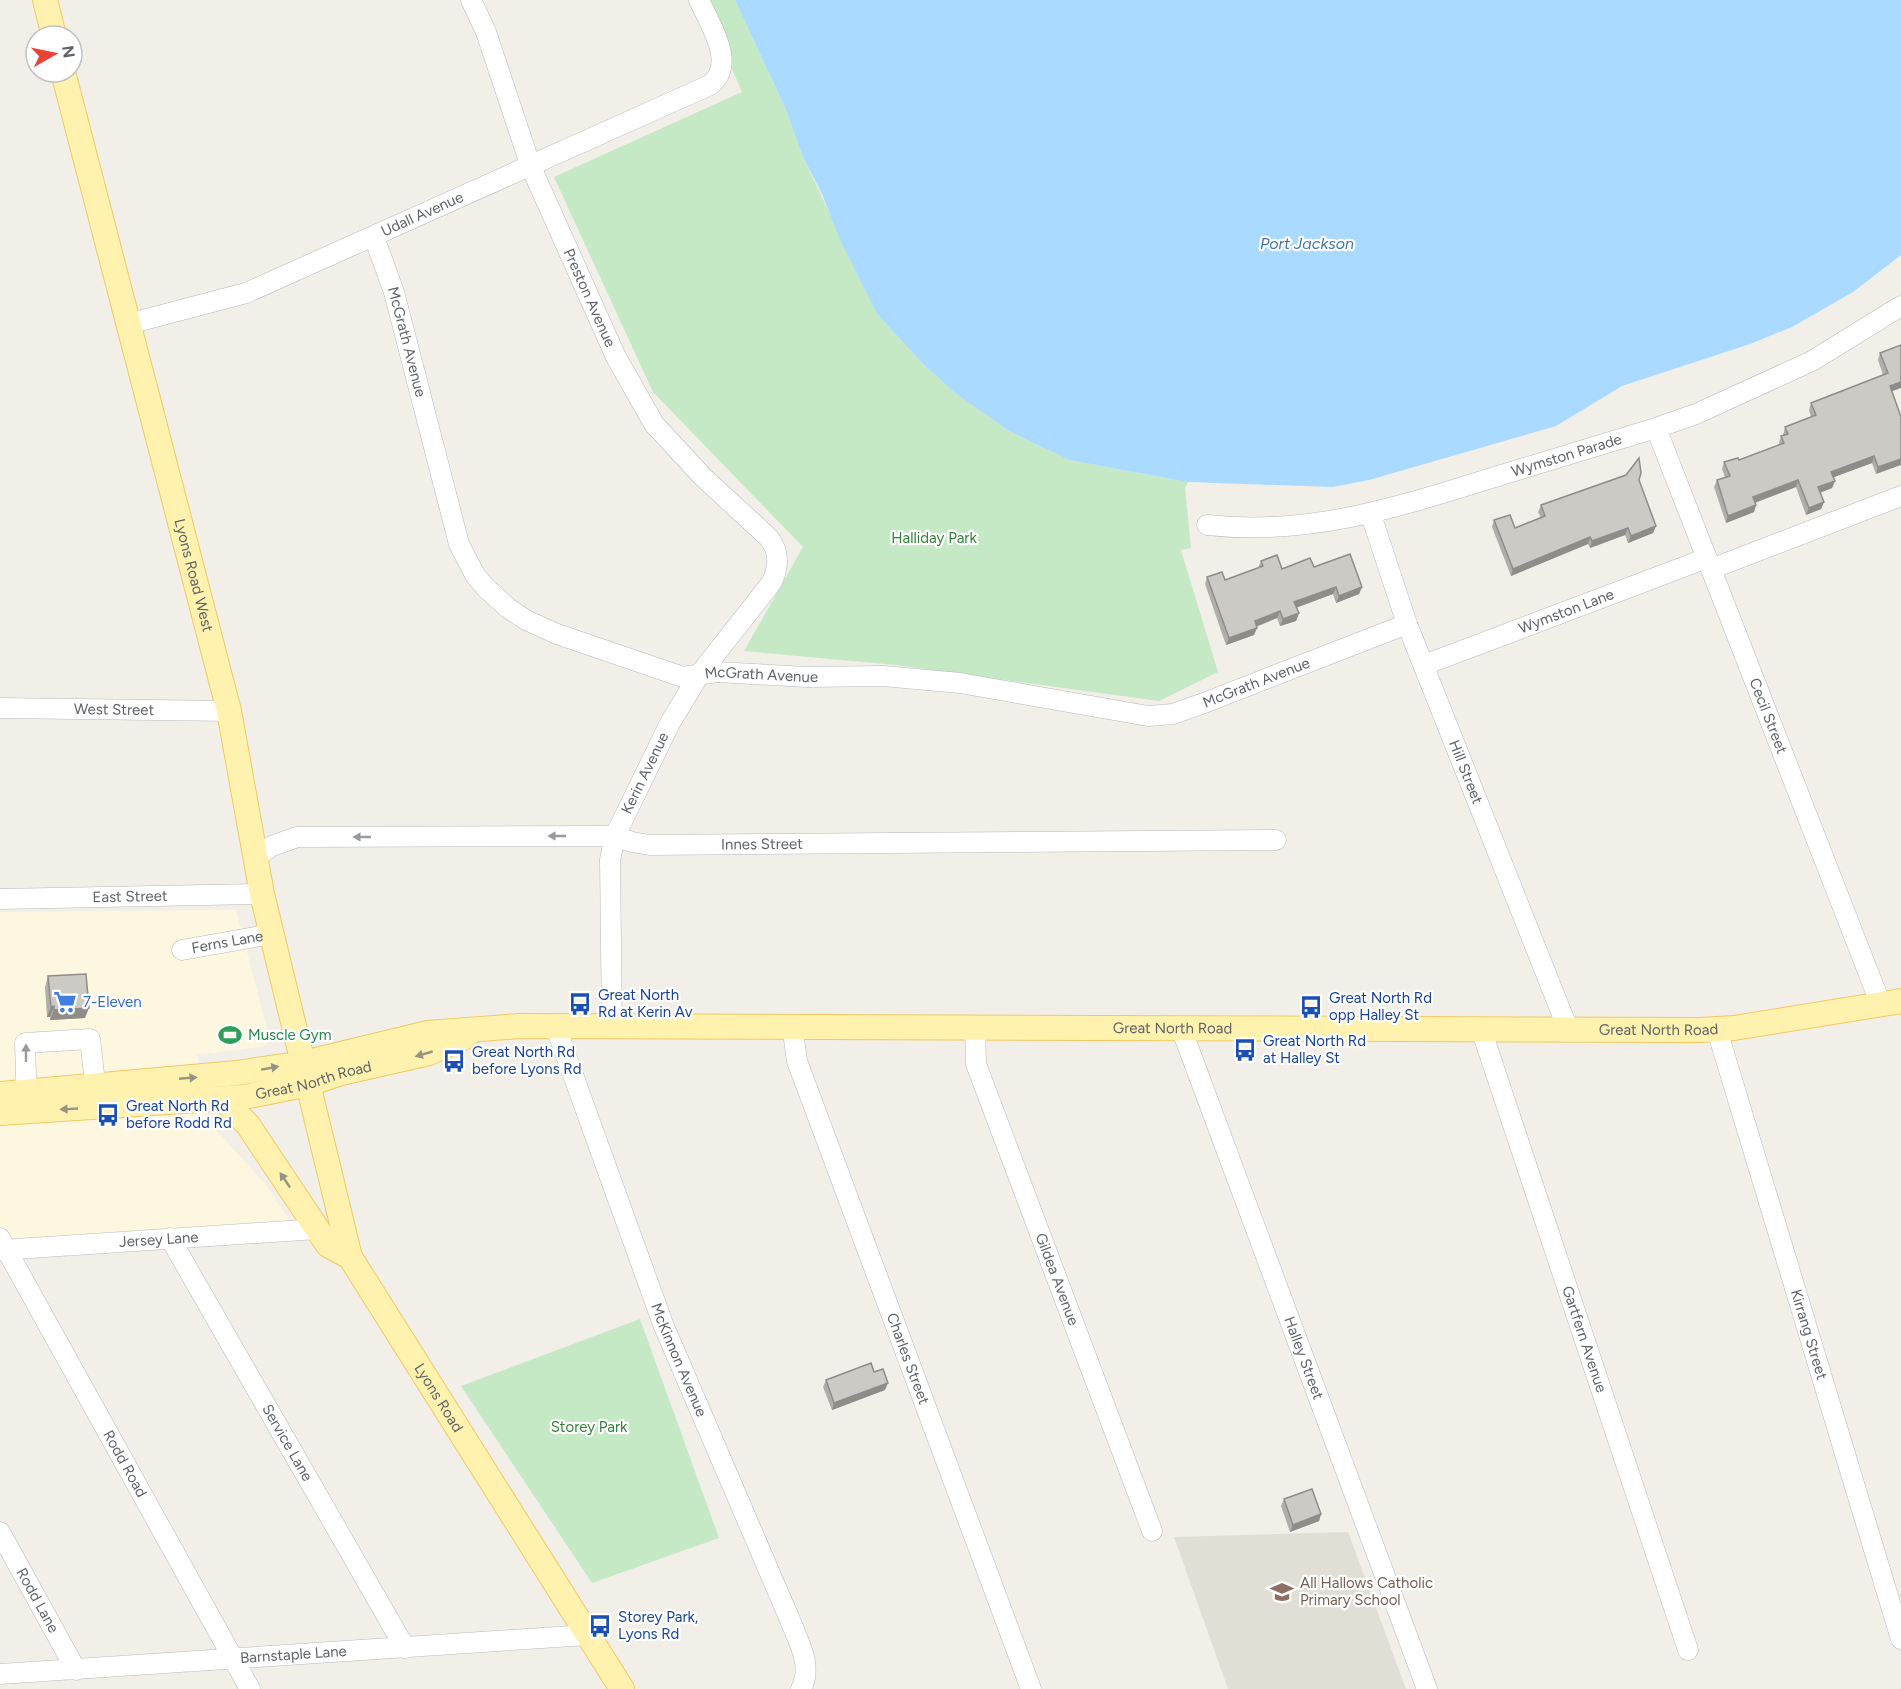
<svg xmlns="http://www.w3.org/2000/svg" width="1901" height="1689" font-family="Figtree,sans-serif">
<style>
.commercial{fill:#fef7e0}
.education{fill:#e1ded6}
.green{fill:#c5e8c5}
.water{fill:#aadaff}
.lines{fill:none;stroke-linecap:round;stroke-linejoin:round}
.minor-casing{stroke:#b5b8bc;stroke-width:21}
.major-casing{stroke:#f2c960;stroke-width:26}
.minor{stroke:#fff;stroke-width:20}
.major{stroke:#fff2af;stroke-width:24}
.wall{fill:#afaea9}
.shaded-wall{fill:#8f8d8a}
.building{fill:#cccac5;stroke:#8f8d8a;stroke-width:1.5}
.oneway{fill:#979a9d}
.oneway2{fill:#979581}
.labels{text-anchor:middle;dominant-baseline:central;stroke-width:4.5;stroke-linejoin:round;paint-order:stroke}
.street-label{font-size:15px;fill:#5f6368;stroke:#fff}
.park-label{font-size:15px;fill:#348238;stroke:#fff}
.transit-label{font-size:15px;fill:#164399;stroke:#fff;text-anchor:start}
.shop-label{font-size:15px;fill:#366cbe;stroke:#fff;text-anchor:start}
.leisure-label{font-size:15px;fill:#27864d;stroke:#fff;text-anchor:start}
.education-label{font-size:15px;fill:#785e54;stroke:#fff;text-anchor:start}
.water-label{font-size:16px;font-style:italic;fill:#4174aa;stroke:#fff}
</style>
<rect width="100%" height="100%" fill="#f1efe8"/>
<path class="commercial" d="M236,910L270,1040L265,1046L197,1055L207,1124L220,1134L266,1185L291,1223L0,1246V912Z"/>
<path class="education" d="M1348,1532L1406,1689H1228L1174,1537Z"/>
<path class="green" d="M702,0H735L786,110L803,157L877,314L922,363L955,393L1009,431L1069,460L1188,482L1185,488L1191,548L1181,550L1218,672L1159,701L896,665L744,651L803,547L653,392L554,177L742,92Z
M640,1319L719,1538L592,1583L461,1386Z"/>
<path class="water" d="M735,0H1901V255L1853,292L1792,327L1750,344L1622,386L1556,426L1369,480L1333,487L1188,482L1069,460L1009,431L955,393L922,363L877,314L841,242L822,194L803,157L786,110Z"/>
<g class="lines">
<g class="minor-casing">
<g id="minor">
<path id="s1" d="M471,0L486,32L531,167L616,357L654,424L703,477L768,537C780,551 779,566 772,582L699,675L670,723L615,836L610,860L612,1026"/>
<path id="s2" d="M374,237L394,292L459,544L475,575L486,588L508,608L526,620L557,634L683,677L717,672L807,677L883,676L960,683L1148,716L1173,714L1204,703L1407,624"/>
<path id="s3" d="M128,324L246,293L710,85C737,64 710,25 699,0"/>
<path id="s4" d="M1656,428L1881,1005"/>
<path id="s5" d="M1371,515L1407,624L1568,1029"/>
<path id="s6" d="M1207,525C1307,536 1392,509 1485,480C1542,463 1599,445 1656,428L1696,414L1812,361L1901,306"/>
<path d="M1711,569L1901,496"/>
<path id="s7" d="M1424,665L1707,558"/>
<path id="s8" d="M0,708L229,711"/>
<path id="s9" d="M255,857L272,846L297,837L615,836L632,842L650,845L1276,840"/>
<path id="s10" d="M0,899L262,894"/>
<path id="s11" d="M182,950L272,934"/>
<path id="s12" d="M555,1025L663,1324L790,1620C799,1643 813,1666 801,1689"/>
<path id="s13" d="M792,1025L797,1061L1031,1689"/>
<path id="s14" d="M975,1026L976,1064L1152,1531"/>
<path id="s15" d="M1181,1028L1427,1689"/>
<path id="s16" d="M1481,1029L1688,1650"/>
<path id="s17" d="M1717,1030L1901,1639"/>
<path d="M27,1106L25,1043L90,1039L97,1100"/>
<path id="s18" d="M0,1238L250,1689"/>
<path id="s19" d="M170,1238L405,1648"/>
<path id="s20" d="M0,1250L317,1229"/>
<path id="s21" d="M0,1532L76,1670"/>
<path id="s22" d="M0,1674L587,1635"/>
</g>
</g>
<g class="major-casing">
<g id="major">
<path d="M45,0L54,36"/>
<path id="s23" d="M63,72L229,711L262,894L350,1257L622,1689"/>
<path id="s24" d="M0,1094L237,1073L304,1063L428,1033L519,1026L1700,1030L1734,1028L1901,1001"/>
<path d="M223,1099L248,1125L328,1245L350,1257"/>
<path id="s25" d="M0,1113L244,1097L309,1084L341,1073L429,1053L467,1036"/>
</g>
</g>
<use href="#minor" class="minor"/>
<use href="#major" class="major"/>
</g>
<path class="wall" d="M1901,345L1892,392L1901,417L1876,474L1872,463L1833,477L1835,481L1832,488L1820,493L1824,502L1821,509L1806,515L1796,487L1755,503L1756,505L1754,512L1726,523L1714,487L1717,480L1725,477L1722,469L1724,462L1739,460L1780,445L1779,443L1781,436L1783,435L1785,427L1811,417L1809,410L1811,403L1883,375L1878,360L1880,353Z
M1639,480L1656,526L1653,533L1628,543L1625,535L1590,548L1588,544L1511,576L1492,527L1494,520L1515,528L1541,518L1538,512L1541,505Z
M1261,561L1282,569L1314,567L1362,587L1359,594L1336,603L1333,594L1296,608L1299,613L1296,621L1280,626L1277,618L1256,627L1254,635L1226,645L1205,584L1207,577L1225,580L1258,568Z
M48,976L85,1018L50,1020V1017H47L45,987Z
M874,1372L885,1390L832,1410L823,1387L826,1380Z
M1284,1499L1321,1514L1319,1521L1290,1532L1281,1506Z"/>
<path class="shaded-wall" d="M1901,382V388L1887,393L1890,386Z
M1874,456L1872,463L1829,479L1831,472Z
M1901,459V465L1876,474L1878,467Z
M1798,480L1796,487L1751,504L1753,497Z
M1835,481L1832,488L1816,494L1818,487Z
M1824,502L1821,509L1806,515L1809,508Z
M1756,505L1754,512L1726,523L1728,516Z
M1656,526L1653,533L1628,543L1631,536Z
M1628,528L1625,535L1590,548L1592,541Z
M1590,537L1588,544L1511,576L1513,569Z
M1336,587L1333,594L1292,609L1294,602Z
M1362,587L1359,594L1336,603L1339,596Z
M1280,611L1277,618L1252,628L1255,621Z
M1299,613L1296,621L1280,626L1283,619Z
M1257,628L1254,635L1226,645L1229,638Z
M54,1006L50,1017H47L51,1007Z
M89,1008L85,1018L50,1020L54,1010Z
M888,1383L885,1390L832,1410L834,1403Z
M1321,1514L1319,1521L1290,1532L1293,1525Z"/>
<path class="building" d="M1901,345V382L1890,386L1901,417V459L1878,467L1874,456L1831,472L1835,481L1818,487L1824,502L1809,508L1798,480L1753,497L1756,505L1728,516L1717,480L1730,476L1724,462L1738,458L1739,460L1784,443L1781,436L1788,434L1785,427L1816,415L1811,403L1888,373L1880,353Z
M1639,458L1641,473L1639,480L1656,526L1631,536L1628,528L1592,541L1590,537L1513,569L1494,520L1510,515L1515,528L1545,516L1541,505L1626,475Z
M1350,554L1362,587L1339,596L1336,587L1294,602L1299,613L1283,619L1280,611L1255,621L1257,628L1229,638L1207,577L1222,572L1225,580L1263,566L1261,561L1277,555L1282,569L1310,558L1314,567Z
M86,974L89,1008L54,1010V1006L51,1007L48,976Z
M871,1363L874,1372L883,1369L888,1383L834,1403L826,1380Z
M1312,1489L1321,1514L1293,1525L1284,1499Z"/>
<defs><path id="oneway-solid" d="M-6-.8H1V-3.2L6.5 0L1 3.2V.8H-6Z" transform="scale(1.5)"/></defs>
<g class="oneway">
<use href="#oneway-solid" transform="translate(557 836) rotate(-180)"/>
<use href="#oneway-solid" transform="translate(362 837) rotate(180)"/>
<use href="#oneway-solid" transform="translate(26 1053) rotate(-90)"/>
</g>
<g class="oneway2">
<use href="#oneway-solid" transform="translate(424 1054) rotate(164)"/>
<use href="#oneway-solid" transform="translate(270 1068) rotate(-10)"/>
<use href="#oneway-solid" transform="translate(188 1078) rotate(-5)"/>
<use href="#oneway-solid" transform="translate(69 1109) rotate(177)"/>
<use href="#oneway-solid" transform="translate(285 1180) rotate(-124)"/>
</g>
<defs>
<g id="supermarket-bare" transform="scale(1.8)"><path d="M-6-5.5h2.5l.6 2H6L4.5 2H-2.5L-4.4-4H-6ZM-1.5 3.2a1.3 1.3 0 1 0 .1 0ZM3 3.2a1.3 1.3 0 1 0 .1 0Z" fill="#3f7fe0" stroke="#fff" stroke-width="2.5" paint-order="stroke"/></g>
<g id="bus-bare" transform="scale(1.8)"><path d="M-5-6H5V4H4V6H2V4H-2V6H-4V4H-5ZM-3.5-4V0h7V-4ZM-3.5 1.2v1.5H-2V1.2ZM2 1.2v1.5H3.5V1.2Z" fill="#1a4fb4" stroke="#fff" stroke-width="2.5" paint-order="stroke"/></g>
<g id="stadium-bare" transform="scale(1.8)"><path d="M0-5a6.5 5 0 1 0 0 10a6.5 5 0 1 0 0-10ZM-3.5-1.8h7v3.6h-7Z" fill="#2e9e5b" stroke="#fff" stroke-width="2.5" paint-order="stroke"/></g>
<g id="school-bare" transform="scale(1.8)"><path d="M0-5L7-2L0 1L-7-2ZM-4 1L0 2.5L4 1V4Q0 6-4 4Z" fill="#8d6e63" stroke="#fff" stroke-width="2.5" paint-order="stroke"/></g>
</defs>
<g fill-rule="evenodd">
<use href="#supermarket-bare" x="65" y="1002"/>
<use href="#bus-bare" x="580" y="1004"/>
<use href="#bus-bare" x="1311" y="1007"/>
<use href="#stadium-bare" x="230" y="1035"/>
<use href="#bus-bare" x="1245" y="1050"/>
<use href="#bus-bare" x="454" y="1061"/>
<use href="#bus-bare" x="108" y="1115"/>
<use href="#school-bare" x="1282" y="1592"/>
<use href="#bus-bare" x="600" y="1626"/>
</g>
<g class="labels">
<g class="street-label">
<text stroke="none"><textPath href="#s3" startOffset="315">Udall Avenue</textPath></text>
<text stroke="none"><textPath href="#s1" startOffset="321">Preston Avenue</textPath></text>
<text stroke="none"><textPath href="#s2" startOffset="110">McGrath Avenue</textPath></text>
<text stroke="none"><textPath href="#s6" startOffset="369">Wymston Parade</textPath></text>
<text stroke="none"><textPath href="#s23" startOffset="520">Lyons Road West</textPath></text>
<text stroke="none"><textPath href="#s7" startOffset="152">Wymston Lane</textPath></text>
<text stroke="none"><textPath href="#s2" startOffset="668">McGrath Avenue</textPath></text>
<text stroke="none"><textPath href="#s2" startOffset="1172">McGrath Avenue</textPath></text>
<text stroke="none"><textPath href="#s8" startOffset="114">West Street</textPath></text>
<text stroke="none"><textPath href="#s4" startOffset="309">Cecil Street</textPath></text>
<text transform="translate(645 773) rotate(-64)">Kerin Avenue</text>
<text stroke="none"><textPath href="#s5" startOffset="274">Hill Street</textPath></text>
<text stroke="none"><textPath href="#s9" startOffset="513">Innes Street</textPath></text>
<text stroke="none"><textPath href="#s10" startOffset="130">East Street</textPath></text>
<text stroke="none"><textPath href="#s11" startOffset="46">Ferns Lane</textPath></text>
<text stroke="none"><textPath href="#s24" startOffset="1178">Great North Road</textPath></text>
<text stroke="none"><textPath href="#s24" startOffset="1664">Great North Road</textPath></text>
<text stroke="none"><textPath href="#s25" startOffset="316">Great North Road</textPath></text>
<text stroke="none"><textPath href="#s20" startOffset="159">Jersey Lane</textPath></text>
<text stroke="none"><textPath href="#s14" startOffset="268">Gildea Avenue</textPath></text>
<text stroke="none"><textPath href="#s17" startOffset="318">Kirrang Street</textPath></text>
<text stroke="none"><textPath href="#s16" startOffset="327">Gartfern Avenue</textPath></text>
<text stroke="none"><textPath href="#s13" startOffset="354">Charles Street</textPath></text>
<text stroke="none"><textPath href="#s15" startOffset="352">Halley Street</textPath></text>
<text stroke="none"><textPath href="#s12" startOffset="357">McKinnon Avenue</textPath></text>
<text stroke="none"><textPath href="#s23" startOffset="1386">Lyons Road</textPath></text>
<text stroke="none"><textPath href="#s19" startOffset="236">Service Lane</textPath></text>
<text stroke="none"><textPath href="#s18" startOffset="258">Rodd Road</textPath></text>
<text stroke="none"><textPath href="#s21" startOffset="78">Rodd Lane</textPath></text>
<text stroke="none"><textPath href="#s22" startOffset="294">Barnstaple Lane</textPath></text>
</g>
<g class="park-label">
<text x="934" y="538">Halliday Park</text>
<text x="589" y="1427">Storey Park</text>
</g>
<g class="transit-label">
<text x="598" y="995">Great North<tspan x="598" dy="17">Rd at Kerin Av</tspan></text>
<text x="1329" y="998">Great North Rd<tspan x="1329" dy="17">opp Halley St</tspan></text>
<text x="1263" y="1041">Great North Rd<tspan x="1263" dy="17">at Halley St</tspan></text>
<text x="472" y="1052">Great North Rd<tspan x="472" dy="17">before Lyons Rd</tspan></text>
<text x="126" y="1106">Great North Rd<tspan x="126" dy="17">before Rodd Rd</tspan></text>
<text x="618" y="1617">Storey Park,<tspan x="618" dy="17">Lyons Rd</tspan></text>
</g>
<g class="shop-label">
<text x="83" y="1002">7-Eleven</text>
</g>
<g class="leisure-label">
<text x="248" y="1035">Muscle Gym</text>
</g>
<g class="education-label">
<text x="1300" y="1583">All Hallows Catholic<tspan x="1300" dy="17">Primary School</tspan></text>
</g>
<g class="water-label">
<text x="1307" y="243">Port Jackson</text>
</g>
</g>
<g transform="translate(54 54) rotate(81)"><circle r="28" fill="#ffffff" stroke="#bfc1c3" stroke-width="1.5"/>
<path d="M0-4.5L10 22L0 15L-10 22Z" fill="#ea4335"/>
<text y="-9" font-size="16" font-weight="bold" text-anchor="middle" fill="#5f6368">N</text>
</g>
</svg>
